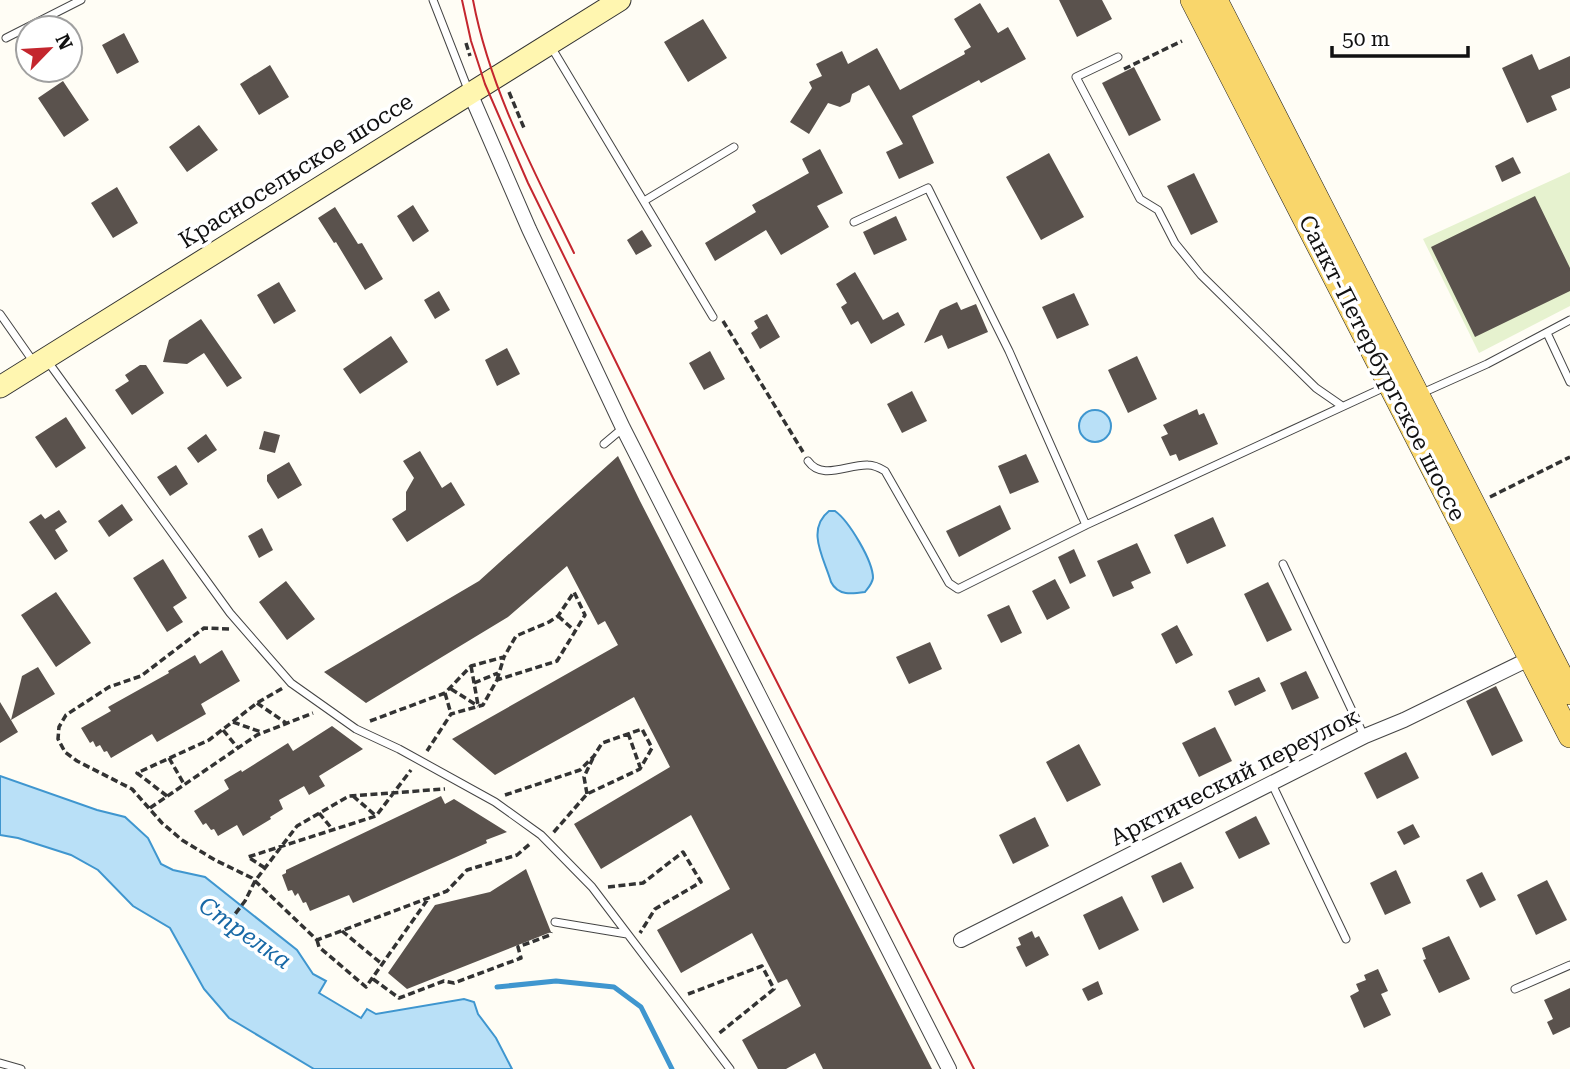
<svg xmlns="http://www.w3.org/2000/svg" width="1570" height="1069" font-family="'Roboto Serif',serif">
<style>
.pitch{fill:#e6f2cf}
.water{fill:#b9e0f7;stroke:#3f96cf;stroke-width:2}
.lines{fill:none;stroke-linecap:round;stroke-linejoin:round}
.stream{stroke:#3f96cf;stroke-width:5}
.building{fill:#5a524d}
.service-casing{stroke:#444;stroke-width:9}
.minor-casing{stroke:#444;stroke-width:16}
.secondary-casing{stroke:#333;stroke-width:23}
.primary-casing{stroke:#222;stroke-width:24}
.path{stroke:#333;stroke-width:3.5;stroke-dasharray:7 3.5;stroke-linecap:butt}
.service{stroke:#fff;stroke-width:7}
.minor{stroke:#fff;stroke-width:14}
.secondary{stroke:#fff6b0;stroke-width:21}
.primary{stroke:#f9d66b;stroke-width:23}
.tram{stroke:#c4262e;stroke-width:2}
.labels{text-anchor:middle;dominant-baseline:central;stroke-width:7;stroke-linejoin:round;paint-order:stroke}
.street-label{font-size:23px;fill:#111;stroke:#fff}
.water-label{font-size:24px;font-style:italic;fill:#1768a6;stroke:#fff}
</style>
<rect width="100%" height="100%" fill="#fffdf5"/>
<path class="pitch" d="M1570,172V306L1479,353L1423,239Z"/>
<path class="water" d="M1079 426a16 16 0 1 1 32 0a16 16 0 1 1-32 0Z
M829,511H835C849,521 873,561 873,578C872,584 869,587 865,592C852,594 838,596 831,582C825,560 805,530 829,511Z
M0,776L97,810L125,817L148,838L161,864L173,870L205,877L297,950L313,974L326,981L319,993L361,1018L367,1009L376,1014L464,999L474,1002L478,1014L496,1038L512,1069H314L229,1018L204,989L170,928L133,906L98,870L71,855L18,838L0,835Z"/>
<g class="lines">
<path class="stream" d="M497,987L556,981L614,987L641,1007L672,1069"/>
</g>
<path class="building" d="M1059,0H1102L1112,19L1077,37Z
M980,3L998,33L1008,27L1026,59L981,83L979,80L912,116L934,163L899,179L886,152L903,144L869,85L852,94L850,102L840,107L828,103L809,134L790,122L812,88L809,82L822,76L816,64L842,51L848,64L877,48L900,90L965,54L964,51L971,47L954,19Z
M703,19L727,58L688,82L664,42Z
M124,33L139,62L117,74L102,45Z
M1532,54L1539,70L1570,56V88L1551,96L1557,110L1527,123L1502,68Z
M270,65L289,97L259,115L240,84Z
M1134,67L1161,120L1129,136L1102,83Z
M63,81L89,120L64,137L38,98Z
M199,125L218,150L187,172L169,147Z
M820,149L843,193L817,206L829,227L781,255L766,230L715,261L705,243L756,212L752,205L809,173L802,159Z
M1049,153L1084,217L1041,240L1006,177Z
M1513,157L1521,173L1502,182L1495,166Z
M1194,173L1218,222L1191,235L1167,186Z
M117,187L138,223L113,238L91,203Z
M1535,196L1570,268V291L1475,337L1431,247Z
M413,205L429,231L413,242L397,216Z
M335,207L358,244L362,243L383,279L365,290L336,242L334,243L318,218Z
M896,216L907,240L874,255L863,232Z
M642,230L652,246L636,255L627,240Z
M855,272L883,320L898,312L905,325L871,344L858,321L851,325L841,307L847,303L836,284Z
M279,282L296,311L274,324L257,295Z
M439,291L450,310L435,319L424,300Z
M1074,293L1089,325L1057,339L1042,307Z
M957,302L961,310L976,304L988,332L948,349L942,335L924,343L940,310Z
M767,314L780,337L760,349L751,333L758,328L754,321Z
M201,319L242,378L227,387L204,353L187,364L163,362L169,340Z
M391,336L408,362L360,394L343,369Z
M507,348L520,374L497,386L485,360Z
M710,351L725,379L704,390L689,363Z
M1137,356L1157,399L1128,413L1108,370Z
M140,365H146L164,393L132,415L115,390L129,381L125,375Z
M912,391L927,421L902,433L887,404Z
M1197,409L1199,415L1204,413L1218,444L1179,461L1176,454L1170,456L1161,437L1168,434L1163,425Z
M66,417L86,448L56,468L35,437Z
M264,431L280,435L275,453L259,449Z
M206,434L217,450L198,463L187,448Z
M420,451L442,488L451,482L465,505L407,542L392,519L406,510V492L414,478L403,461Z
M1026,454L1039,482L1010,494L998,466Z
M618,456L640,501L932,1069H823L815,1053L786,1069H758L742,1040L801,1006L787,979L778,983L752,933L681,973L657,930L730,889L691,815L601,869L574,824L670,767L634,697L495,775L452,739L618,645L605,621L598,625L567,566L508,617L366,703L324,672L479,581Z
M289,462L302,485L278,499L267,481V475Z
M176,465L188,484L170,496L157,477Z
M122,504L133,520L109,537L98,521Z
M1000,505L1011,529L959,557L946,531Z
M59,510L67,522L55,530L68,551L55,560L29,522L41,514L45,519Z
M1213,517L1226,546L1187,564L1174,535Z
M262,528L273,550L259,558L248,536Z
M1137,543L1151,573L1131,582L1134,588L1113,597L1097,561Z
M1074,549L1086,576L1070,584L1058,557Z
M163,559L187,598L173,607L183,622L167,632L133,578Z
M1055,579L1070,608L1047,620L1032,591Z
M286,581L315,619L287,640L259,602Z
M1268,582L1292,630L1267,642L1244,594Z
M56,592L91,643L56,667L21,615Z
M1009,605L1022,633L1001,643L987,615Z
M1177,625L1193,655L1176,664L1161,634Z
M930,642L942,669L909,684L896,657Z
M222,650L240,681L201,704L206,714L157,742L152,734L111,758L107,751L104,752L100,745L96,747L93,741L90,743L81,728L111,711L108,707L169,673L168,671L195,655L200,664Z
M38,667L55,694L11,720L18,732L0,743V702L11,720L22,676Z
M1306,671L1319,698L1292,710L1280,683Z
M1259,677L1266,691L1235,706L1228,691Z
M1496,686L1523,741L1492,756L1466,701Z
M332,726L363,749L319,776L325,786L309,795L304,786L279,800L283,809L270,817L271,819L243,836L237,825L218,836L214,829L211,830L206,823L203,825L194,811L229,789L224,780L241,770L242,772L288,743L293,751Z
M1215,727L1232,761L1199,777L1182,743Z
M1079,744L1101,785L1067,802L1046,762Z
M1406,752L1419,778L1377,799L1364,773Z
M441,796L445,804L454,799L507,832L486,840L487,843L454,858L353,903L349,895L310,911L306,902L303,903L298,893L295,896L292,890L288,891L282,875L286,873V870Z
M1256,816L1270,844L1239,859L1225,832Z
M1035,817L1049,846L1013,864L999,835Z
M1413,824L1420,837L1404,845L1397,832Z
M1181,862L1194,888L1163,903L1151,876Z
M526,869L551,932L407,989L388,973L435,905L490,892Z
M1396,870L1411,903L1385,915L1370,883Z
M1482,872L1496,900L1480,908L1466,880Z
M1547,880L1567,920L1536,935L1517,895Z
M1122,896L1139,930L1099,950L1083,915Z
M1032,931L1035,938L1039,936L1049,955L1026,967L1016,947L1021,945L1018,938Z
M1449,936L1470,979L1439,993L1423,960L1426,959L1422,948Z
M1378,969L1388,991L1381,994L1391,1015L1364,1028L1350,996L1359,991L1356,984L1366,980L1364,975Z
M1098,981L1103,994L1088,1001L1082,989Z
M1570,988V1027L1553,1035L1547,1022L1553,1019L1544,1000Z"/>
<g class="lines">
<g class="service-casing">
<path id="service" d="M433,0L469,92
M6,38L81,0
M550,45L713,317
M1118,57L1076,77L1140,199L1158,210L1175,243L1201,275L1316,388L1342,406
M644,201L734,147
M854,222L928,188L1009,351L1086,525
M0,314L35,364
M1547,333L1570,382
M46,359L230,613L291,683L356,729L399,749L495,802L541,835L592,887L730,1069
M1420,394L1487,364L1570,320
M604,444L623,428
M808,461C822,481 848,464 868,465C874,465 880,468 885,471L949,583L958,589L1086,525L1385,387
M1283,564L1364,736
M1272,784L1346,939
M555,922L627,934
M1515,989L1570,965
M0,1063L21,1069"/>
</g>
<g class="minor-casing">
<path id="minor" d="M470,93L529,229L623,428L949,1069
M961,940L1365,736L1404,720L1531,658"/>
</g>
<g class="secondary-casing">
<path id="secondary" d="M0,387L620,0"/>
</g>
<g class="primary-casing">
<path id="primary" d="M1192,0L1570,736
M1216,0L1570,693"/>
</g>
<path class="path" d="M466,43L470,56
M1124,69L1182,41
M509,92L524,128
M723,321L803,452
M1490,497L1570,457
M558,616L575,631
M229,629L204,628L141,676L109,687L66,715L59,727L58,739L65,752L77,761L132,789L162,823L182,840L215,860L252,878L317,940L447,891L467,870L517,855L531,843
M471,666L478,705
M497,680L504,657
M474,683L498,673
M451,689L478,706
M445,693L451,714
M257,703L286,723
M370,721L445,693L471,666L504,657L516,636L549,622L558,616L574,592L585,615L557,661L497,680L483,705L451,714L427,751
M233,722L261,732
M223,730L237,747
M628,733L640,767
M169,758L184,784
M587,794L584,777L593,758
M505,795L580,770L594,756L602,743L642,729L652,748L640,769L587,794L553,833
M167,796L137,773L209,740L257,703L283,688
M353,796L375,815
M150,808L257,735L313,713
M319,813L333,830
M265,868L248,857L376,816L411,770
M608,887L643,883L683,852L701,882L655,909L640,933
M229,922L245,901L255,881L297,826L349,796L445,789
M342,931L382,964
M317,940L319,947L366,987L428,899
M373,979L399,998L444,981L454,983L521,958L518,947L550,935L551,932
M688,994L762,966L774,989L717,1035"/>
<use href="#service" class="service"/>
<use href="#minor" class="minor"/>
<use href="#secondary" class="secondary"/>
<use href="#primary" class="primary"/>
<path class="tram" d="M462,0L471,41L485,84L528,183L673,478L974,1069
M473,0C490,90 534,171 574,253"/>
</g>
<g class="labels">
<g class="street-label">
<text transform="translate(296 171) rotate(-32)">Красносельское шоссе</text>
<text transform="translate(1382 368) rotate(63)">Санкт-Петербургское шоссе</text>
<text transform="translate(1235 777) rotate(-27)">Арктический переулок</text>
</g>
<g class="water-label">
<text transform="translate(245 933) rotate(35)">Стрелка</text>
</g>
</g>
<g transform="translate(49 49) rotate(65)"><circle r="33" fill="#ffffff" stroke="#a0a0a0" stroke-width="2"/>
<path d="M0-5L12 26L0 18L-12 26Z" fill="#c4262e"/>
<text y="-10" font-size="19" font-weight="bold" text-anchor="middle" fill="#111111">N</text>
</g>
<path d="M1332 46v10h136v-10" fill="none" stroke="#111111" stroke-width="3.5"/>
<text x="1342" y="46" font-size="21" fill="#111111" stroke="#ffffff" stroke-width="5" paint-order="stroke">50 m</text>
</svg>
